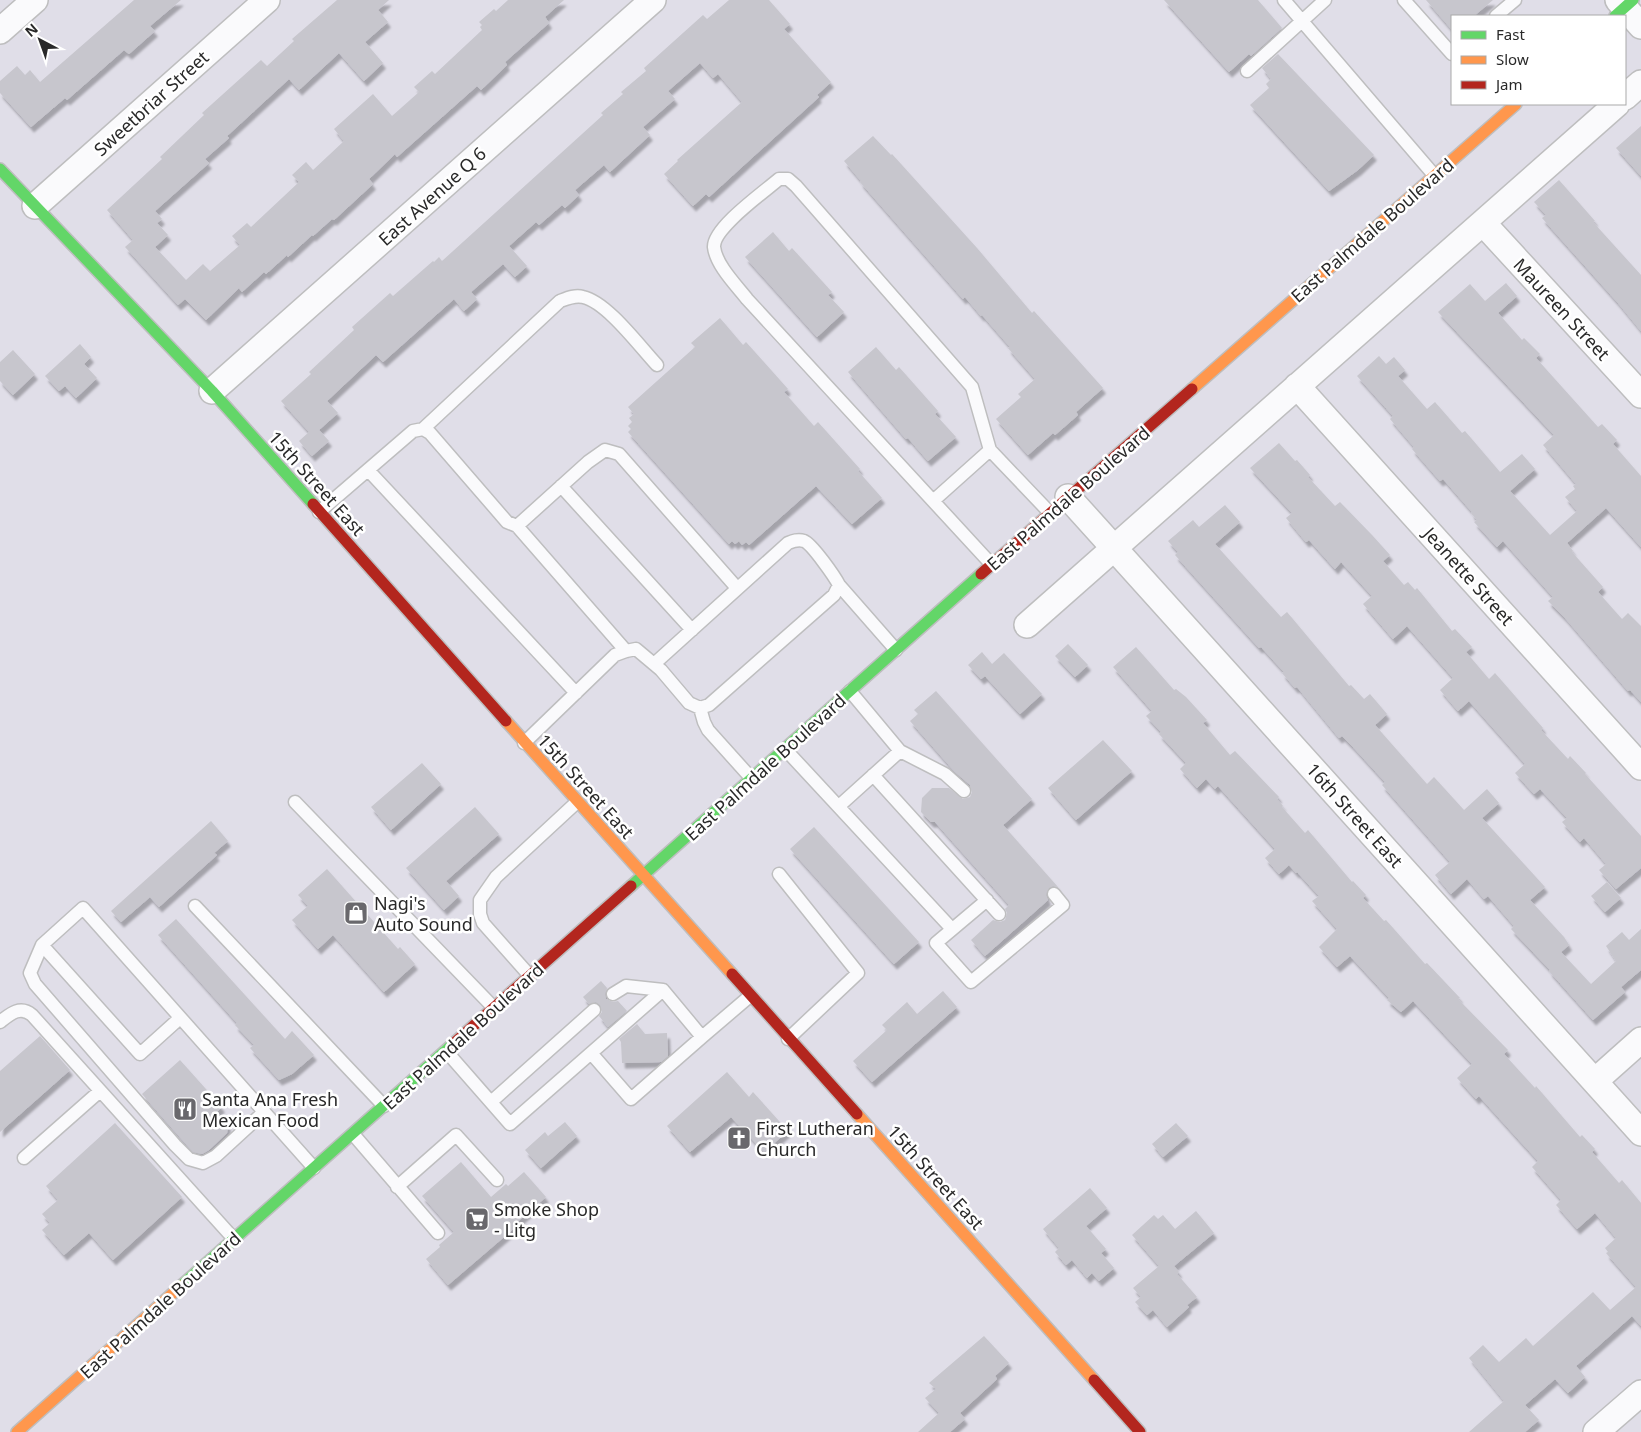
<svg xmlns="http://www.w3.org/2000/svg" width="1641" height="1432" font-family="'Noto Sans',sans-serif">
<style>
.building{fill:#c7c6cd;filter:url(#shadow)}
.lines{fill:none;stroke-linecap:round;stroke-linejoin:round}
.lane-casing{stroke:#bebebf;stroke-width:15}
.street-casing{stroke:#bebebf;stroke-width:28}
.fast-casing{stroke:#bebebf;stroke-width:14}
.slow-casing{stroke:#bebebf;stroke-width:14}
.jam-casing{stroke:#bebebf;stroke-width:14}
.lane{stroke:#fafafc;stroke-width:12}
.street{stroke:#fafafc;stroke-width:25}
.fast{stroke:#63d668;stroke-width:11}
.slow{stroke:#ff974d;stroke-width:11}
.jam{stroke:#b3261e;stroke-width:11}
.labels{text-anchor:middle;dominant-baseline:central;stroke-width:5;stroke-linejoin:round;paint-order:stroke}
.street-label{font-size:18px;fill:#292929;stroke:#fff}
.poi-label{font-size:18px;fill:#292929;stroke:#fff;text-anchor:start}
</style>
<defs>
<filter id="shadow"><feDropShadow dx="3" dy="5.5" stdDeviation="1" flood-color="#0004"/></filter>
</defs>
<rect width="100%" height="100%" fill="#e0dee8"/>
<path class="building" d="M134,0H181L150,26L155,31L129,54L124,50L67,100L65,98L31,127L0,93V81L17,66L25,75L30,70L40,82Z
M337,0H389L378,10L388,22L365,42L383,63L364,81L339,53L299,90L289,79L227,136L229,138L205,159L209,163L155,211L162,219L157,223L168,235L155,247L186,280L203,264L210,271L240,245L232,236L247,223L251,227L299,182L292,175L306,162L313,170L344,141L334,129L373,94L392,116L419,92L414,87L432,71L435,74L482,30L480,27L482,25L479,22L494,9L496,11L508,0H564L545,17L549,23L505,62L507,65L481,90L477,86L397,157L395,154L369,179L373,184L334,220L332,219L313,236L312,235L288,257L287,255L266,274L264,272L242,292L239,288L206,320L185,299L178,305L125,247L133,240L107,210L162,159L160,157L204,115L202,113L261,60L267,66L294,41L292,39Z
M729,0H769L790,24L784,29L831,82L817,95L819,97L709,197L706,194L693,206L664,174L678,161L677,160L742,102L718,74L713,78L700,63L668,91L675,99L643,127L650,135L610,172L604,165L575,190L579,195L565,208L562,205L539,225L536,222L509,246L527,266L515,277L503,264L471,292L477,299L464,311L454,299L383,362L376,355L327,401L338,413L319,430L329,441L312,456L299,441L309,432L281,401L311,374L309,372L354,330L352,327L390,293L393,296L433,261L434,262L439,257L442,261L603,115L601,113L623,94L621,92L646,71L644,68L703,15L707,19Z
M1164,0H1258L1282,28L1251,56L1249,54L1229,72Z
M1426,0H1493L1474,16H1452V30Z
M1278,54L1374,155L1358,170L1329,191L1250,105L1269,88L1266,84L1271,79L1262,68Z
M1641,126V176L1616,148Z
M873,136L891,155L892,154L977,248L1032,313L1034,311L1103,388L1076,412L1078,415L1055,435L1053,433L1028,455L996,419L1021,397L1018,394L1035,379L1008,348L1010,347L982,315L981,316L965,297L963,299L860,182L861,181L844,161Z
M1559,180L1595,221L1593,222L1641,275V331L1618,303L1542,218L1546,215L1534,202Z
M773,232L789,251L792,248L832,292L828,295L844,312L817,337L745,257Z
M1506,283L1517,296L1498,313L1522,340L1524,338L1540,354L1536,358L1598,427L1602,424L1617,440L1613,444L1641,476V547L1606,508L1567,543L1573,551L1572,552L1603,587L1598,592L1622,619L1628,613L1641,626V702L1630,690L1628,691L1565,618L1548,601L1553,597L1503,541L1497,547L1474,522L1477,520L1471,513L1472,512L1443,479L1440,481L1412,449L1414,447L1390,419L1393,416L1357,376L1379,356L1386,364L1394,357L1405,370L1398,376L1427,409L1435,402L1462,433L1465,431L1500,472L1522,454L1535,469L1510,491L1550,535L1577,511L1565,497L1575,489L1573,486L1576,484L1543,445L1554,435L1438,312L1470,284L1485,301Z
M720,318L743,345L746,342L788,389L784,392L814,426L818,422L860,469L858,471L882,498L852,524L816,486L749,545L746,542L742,545L739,541L735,544L732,541L729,544L628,432L631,429L628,426L632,422L629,418L634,414L628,407L695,347L691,343Z
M80,344L91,357L84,364L97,378L76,398L65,386L59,391L45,376Z
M876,347L896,370L899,367L938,411L935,414L956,437L928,461L908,438L906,439L848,372Z
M13,350L35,374L13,395L0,381V362Z
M1279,443L1295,461L1297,460L1310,475L1308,477L1335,506L1340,502L1372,535L1390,555L1383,561L1404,585L1408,582L1415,590L1417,588L1452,631L1455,629L1472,647L1466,652L1489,679L1495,673L1543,728L1541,730L1568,759L1570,756L1586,773L1585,774L1641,836V868L1616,889L1599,870L1606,864L1584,838L1580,842L1562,822L1567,818L1540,789L1534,794L1515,773L1525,764L1469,701L1458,711L1440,690L1453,678L1407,626L1393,639L1363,604L1372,596L1341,562L1335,569L1309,540L1306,542L1286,518L1292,513L1250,468Z
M1225,505L1240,522L1215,544L1281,617L1287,612L1349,686L1351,685L1364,699L1370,694L1387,714L1375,725L1427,784L1434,777L1464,810L1487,789L1499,803L1482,818L1545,887L1530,900L1564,937L1569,945L1561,952L1591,984L1616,961L1606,946L1622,932L1629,940L1641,929V970L1621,987L1625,992L1593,1020L1549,971L1550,970L1511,929L1514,926L1488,896L1484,899L1467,879L1451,894L1435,875L1450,862L1382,785L1385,782L1352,746L1342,736L1339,738L1297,687L1295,688L1282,673L1284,672L1261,647L1259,648L1175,555L1178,552L1168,541L1193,520L1199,527Z
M1068,644L1088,665L1075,677L1055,656Z
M1136,647L1174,690L1176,689L1186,697L1207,720L1203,723L1230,755L1235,751L1279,797L1277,799L1283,806L1282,807L1305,833L1308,830L1352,882L1353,881L1366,895L1363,898L1384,921L1386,920L1425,964L1427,963L1460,998L1458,999L1508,1050L1504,1054L1535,1088L1536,1086L1580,1137L1582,1135L1595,1149L1592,1152L1619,1183L1622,1180L1641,1203V1326L1632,1316L1576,1366L1585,1377L1568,1393L1555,1379L1525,1405L1539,1420L1525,1432H1469L1504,1401L1469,1358L1483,1345L1499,1362L1526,1338L1533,1346L1593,1292L1610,1310L1636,1287L1606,1253L1608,1252L1605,1248L1616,1238L1595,1213L1577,1229L1556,1205L1561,1200L1532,1167L1538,1161L1479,1096L1476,1099L1457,1078L1472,1064L1413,1001L1401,1012L1387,1000L1389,998L1350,956L1337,967L1319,947L1337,929L1312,901L1319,896L1297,872L1296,873L1289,865L1279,874L1265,858L1275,849L1218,786L1215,789L1206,779L1197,788L1180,769L1186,763L1159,734L1161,732L1146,716L1152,711L1113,667Z
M982,652L992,664L1004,653L1042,694L1020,714L985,676L981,679L968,665Z
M936,691L1032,799L1003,825L1058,887L1053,886L1049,888L1046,895L1048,900L985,956L971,940L993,920L1000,922L1005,920L1007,913L1005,909L1009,905L935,822H931L921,812L922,798L932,788H949L963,799L970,797L972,792L970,785L955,772L910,721L918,714L914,710Z
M1103,740L1132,771L1076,820L1048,788Z
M422,763L441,784L391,830L371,807Z
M475,807L499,834L446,881L459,896L444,910L406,868Z
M211,821L228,841L214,853L217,855L159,907L150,897L121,922L111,911Z
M814,827L919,942L894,964L790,849Z
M327,869L398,949L400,947L415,964L384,992L333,935L318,949L292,920L308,906L298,895Z
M1607,882L1621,898L1605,912L1591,896Z
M176,919L285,1039L292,1031L314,1055L292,1074L279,1080L250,1048L254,1045L235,1025L237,1023L158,935Z
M601,981L607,988L605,994L606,999L613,1002L618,1001L627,1011L608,1027L599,1016L602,1012L600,1005L596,1002L589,1004L583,997Z
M943,991L957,1007L872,1082L853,1061L887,1030L882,1025L907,1002L917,1014Z
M637,1024L645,1034L667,1033L668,1056L661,1062L622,1063L621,1042L619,1039Z
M40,1036L70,1070L0,1132V1071Z
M180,1060L222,1107L217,1112L228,1124L227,1133L209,1150L202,1154L193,1152L142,1094Z
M727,1072L749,1097L753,1092L788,1131L764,1152L731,1117L690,1152L667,1126Z
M565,1122L577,1136L541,1168L525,1150L545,1132L548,1136Z
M115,1123L182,1197L113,1260L89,1233L64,1255L42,1230L50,1223L42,1214L58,1200L46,1186Z
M1176,1123L1188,1136L1163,1157L1152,1144Z
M461,1162L491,1197L506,1184L508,1186L524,1172L546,1197L516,1223L518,1225L448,1285L426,1259L440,1247L439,1245L454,1232L422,1196Z
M1090,1188L1107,1208L1086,1226L1106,1249L1101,1253L1114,1268L1099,1281L1092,1273L1087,1278L1072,1260L1066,1265L1055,1252L1059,1248L1043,1229Z
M1196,1211L1214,1233L1174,1266L1179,1272L1177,1274L1197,1297L1187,1305L1189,1307L1167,1327L1153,1310L1147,1315L1135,1302L1141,1297L1133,1288L1159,1266L1132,1235L1154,1215L1158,1219L1163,1215L1175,1229Z
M984,1336L1009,1363L995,1376L997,1379L960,1413L965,1419L950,1432H918L939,1413L925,1398L936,1389L929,1383Z"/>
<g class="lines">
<g class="lane-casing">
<path id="lane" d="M1284,0L1434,175
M1404,0L1452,54
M1496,16L1515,0
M1247,71L1325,0
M423,429L560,301C568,298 575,295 583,297C607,302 640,347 657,365
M368,470L576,693
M561,486L692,630
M933,501L990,450
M319,512L413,431L423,429L430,433L507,522L517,526L588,462L605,450L619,454L737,588
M517,526L626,651
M992,565L747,299C736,285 716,265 714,247C713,228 764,192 779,179H788L796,186L972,387L990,450L1050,513
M839,585L896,650
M700,708L704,722L708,730L752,779
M524,743L615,655L626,651L636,649L661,670L689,703L700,708L709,705L834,595L839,585C835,577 812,544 804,541C798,539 793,541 788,543L654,664
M785,749L952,929
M900,751L945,774L964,791
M873,775L999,914
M295,802L494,1008
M839,806L900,751L850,691
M779,874L858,973L788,1039
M987,900L936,943L971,982L1063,905L1054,894
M195,906L384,1106
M42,945L30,973L35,984L175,1145L189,1159L203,1163L216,1156L264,1112
M530,976L483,923L480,914V900L496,877L577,802
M613,994L626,986L663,990
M180,1018L140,1054L42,945L83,908L314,1168
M0,1022C10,1014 20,1005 32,1015L234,1239
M446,1051L510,1124L663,990L702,1037L750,996
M591,1053L631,1099L702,1037
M491,1102L594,1010
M353,1134L438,1233
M24,1158L100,1091
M397,1187L456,1135L497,1180"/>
</g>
<g class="street-casing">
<path id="street" d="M1618,0L1641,26
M0,31L35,0
M1625,97L1641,83
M35,206L267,0
M1483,223L1641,395
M1297,386L1641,767
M212,391L653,0
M1068,497L1641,1133
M1027,625L1617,104
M1595,1081L1641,1040
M1596,1432L1641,1393"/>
</g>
<g class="fast-casing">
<path id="fast" d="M1615,16L1633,0
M0,169L212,391L313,504
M631,886L981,574
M181,1286L453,1044"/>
</g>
<g class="slow-casing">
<path id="slow" d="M1192,389L1516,104
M506,721L732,974
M857,1114L1094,1380
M17,1432L181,1286"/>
</g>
<g class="jam-casing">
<path id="jam" d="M313,504L506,721
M981,574L1192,389
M732,974L857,1114
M453,1044L631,886
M1094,1380L1140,1432"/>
</g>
<use href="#lane" class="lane"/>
<use href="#street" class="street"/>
<use href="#fast" class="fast"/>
<use href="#slow" class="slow"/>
<use href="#jam" class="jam"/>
</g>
<defs>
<g id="shop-square" transform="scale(1.25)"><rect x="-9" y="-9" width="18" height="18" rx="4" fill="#69686c" stroke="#fff"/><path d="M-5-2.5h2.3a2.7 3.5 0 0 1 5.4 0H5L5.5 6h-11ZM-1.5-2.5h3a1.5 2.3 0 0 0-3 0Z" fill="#fff"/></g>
<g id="restaurant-square" transform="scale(1.25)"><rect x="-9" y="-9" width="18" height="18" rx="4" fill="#69686c" stroke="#fff"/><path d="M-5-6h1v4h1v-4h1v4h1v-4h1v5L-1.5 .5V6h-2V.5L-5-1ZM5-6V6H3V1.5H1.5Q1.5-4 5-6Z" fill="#fff"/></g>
<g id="church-square" transform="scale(1.25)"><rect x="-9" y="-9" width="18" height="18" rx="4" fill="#69686c" stroke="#fff"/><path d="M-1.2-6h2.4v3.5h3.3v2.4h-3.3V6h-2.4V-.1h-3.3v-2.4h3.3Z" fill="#fff"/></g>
<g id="supermarket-square" transform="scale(1.25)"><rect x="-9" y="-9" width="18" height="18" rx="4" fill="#69686c" stroke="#fff"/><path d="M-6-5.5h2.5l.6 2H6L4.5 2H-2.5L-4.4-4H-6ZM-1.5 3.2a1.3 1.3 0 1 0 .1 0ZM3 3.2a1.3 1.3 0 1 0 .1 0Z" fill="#fff"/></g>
</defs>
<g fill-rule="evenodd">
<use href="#shop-square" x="356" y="913"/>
<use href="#restaurant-square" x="185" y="1109"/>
<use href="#church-square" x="739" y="1138"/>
<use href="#supermarket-square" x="477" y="1219"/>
</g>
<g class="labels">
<g class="street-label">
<text transform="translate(151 103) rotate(-42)">Sweetbriar Street</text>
<text transform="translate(432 196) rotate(-42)">East Avenue Q 6</text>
<text transform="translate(1372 230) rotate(-41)">East Palmdale Boulevard</text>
<text transform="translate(1562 309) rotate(47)">Maureen Street</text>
<text transform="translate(317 483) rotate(48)">15th Street East</text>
<text transform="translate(1068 498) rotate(-41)">East Palmdale Boulevard</text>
<text transform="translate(1469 576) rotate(48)">Jeanette Street</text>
<text transform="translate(765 767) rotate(-42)">East Palmdale Boulevard</text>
<text transform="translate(586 786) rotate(48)">15th Street East</text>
<text transform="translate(1355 815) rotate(48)">16th Street East</text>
<text transform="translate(463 1036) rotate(-42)">East Palmdale Boulevard</text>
<text transform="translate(936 1177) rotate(48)">15th Street East</text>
<text transform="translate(160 1305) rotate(-42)">East Palmdale Boulevard</text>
</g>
<g class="poi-label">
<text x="374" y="903">Nagi's<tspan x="374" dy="21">Auto Sound</tspan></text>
<text x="202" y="1099">Santa Ana Fresh<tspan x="202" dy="21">Mexican Food</tspan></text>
<text x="756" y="1128">First Lutheran<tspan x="756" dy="21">Church</tspan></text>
<text x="494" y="1209">Smoke Shop<tspan x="494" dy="21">- Litg</tspan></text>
</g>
</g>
<rect x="1451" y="15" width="175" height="90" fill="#ffffff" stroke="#a9a9a9"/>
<rect x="1461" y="31" width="25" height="8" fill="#63d668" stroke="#a9a9a9"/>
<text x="1496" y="40" font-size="15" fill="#292929">Fast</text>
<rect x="1461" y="56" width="25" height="8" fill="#ff974d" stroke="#a9a9a9"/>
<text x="1496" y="65" font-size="15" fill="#292929">Slow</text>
<rect x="1461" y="81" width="25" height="8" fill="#b3261e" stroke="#a9a9a9"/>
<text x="1496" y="90" font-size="15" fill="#292929">Jam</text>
<g transform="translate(40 40) rotate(319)" stroke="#ffffff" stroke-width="4" paint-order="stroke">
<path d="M0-4L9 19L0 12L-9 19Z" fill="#292929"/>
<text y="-8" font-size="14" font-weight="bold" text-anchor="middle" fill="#292929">N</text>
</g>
</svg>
